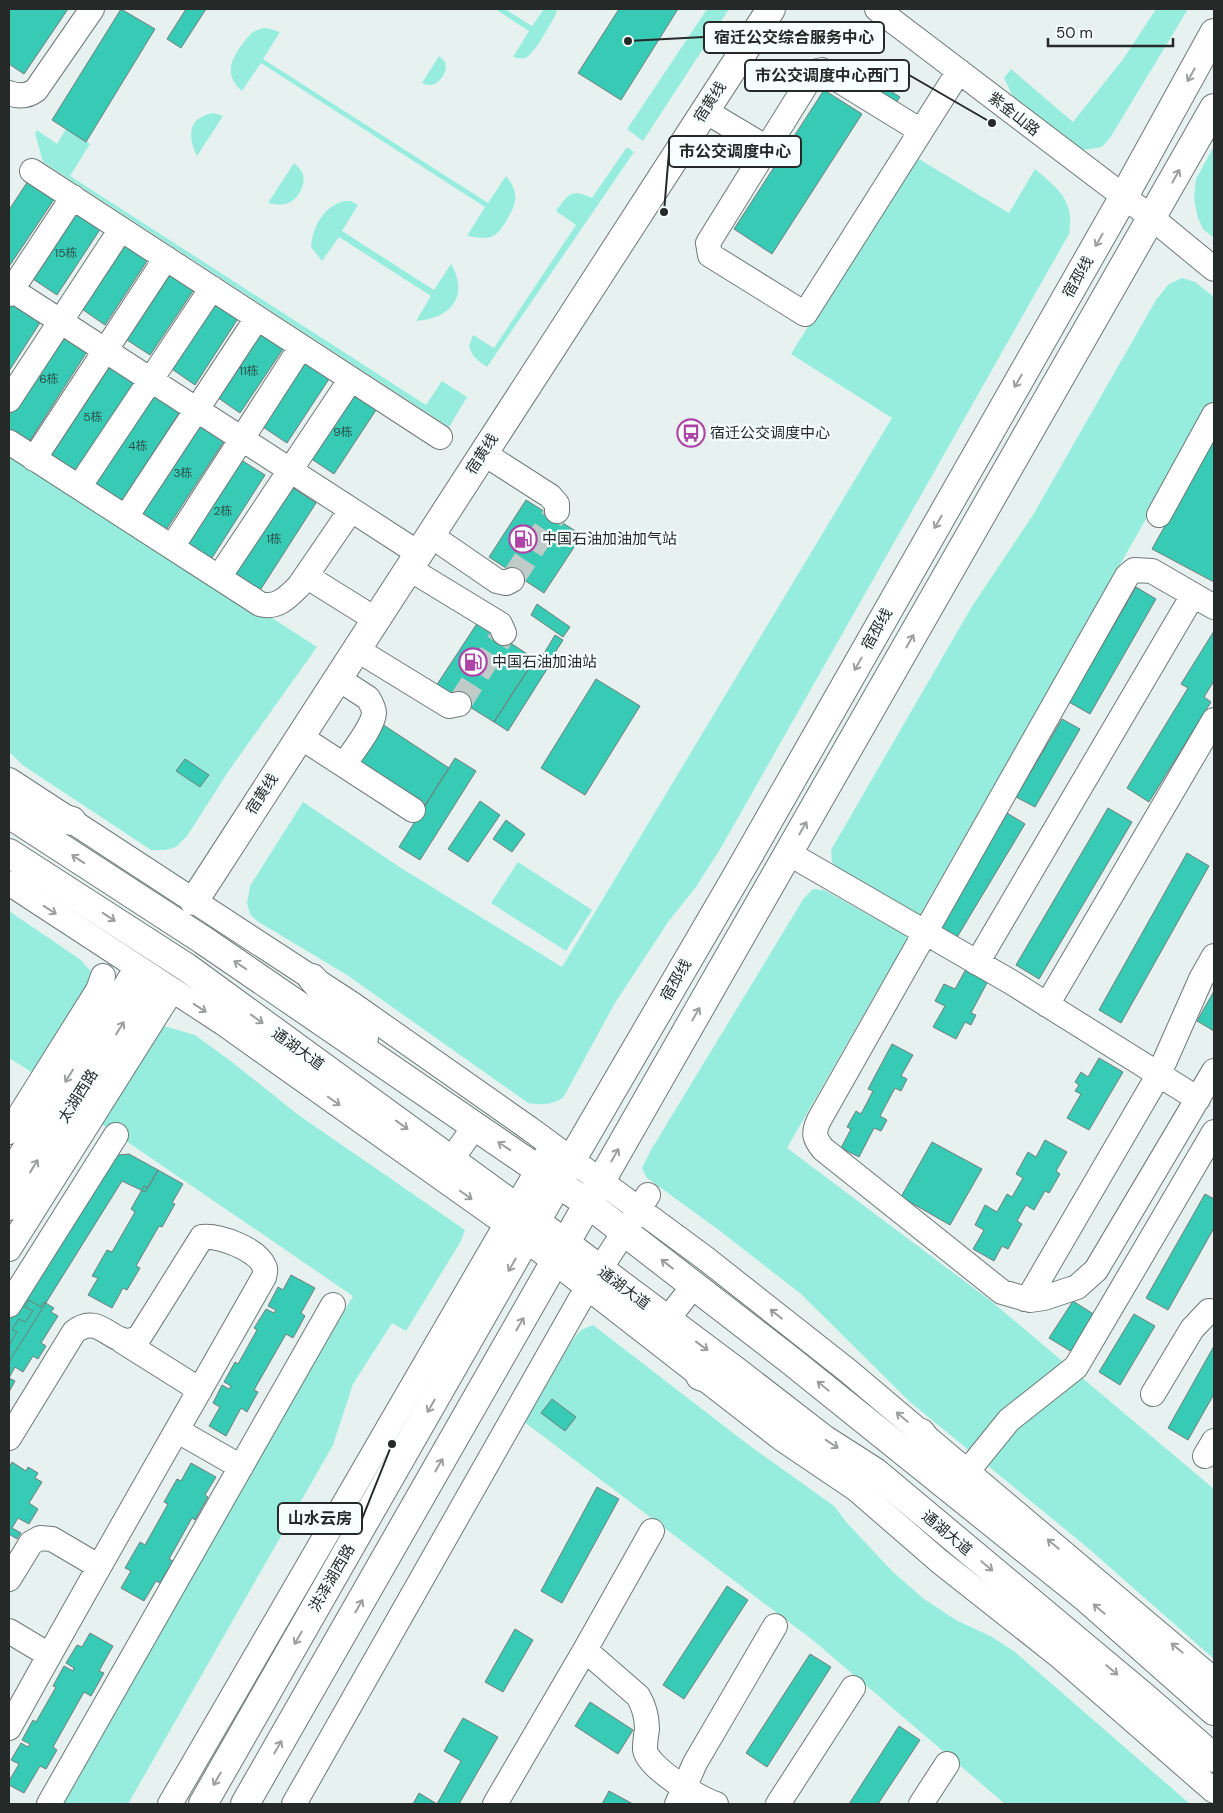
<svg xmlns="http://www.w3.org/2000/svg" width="1223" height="1813" font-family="'DM Sans','Noto Sans SC',sans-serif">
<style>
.green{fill:#96eddd}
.building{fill:#37cab5;stroke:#737d7b}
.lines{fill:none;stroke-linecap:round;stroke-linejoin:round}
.minor-tunnel{stroke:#c0cac8;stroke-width:24;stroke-dasharray:24 12;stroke-linecap:butt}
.minor-casing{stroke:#6e7976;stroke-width:26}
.major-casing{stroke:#6e7976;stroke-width:30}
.minor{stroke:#fff;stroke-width:24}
.major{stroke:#fff;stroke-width:28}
.oneway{stroke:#9d9f9e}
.labels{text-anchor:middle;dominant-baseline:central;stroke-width:4.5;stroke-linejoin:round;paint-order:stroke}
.number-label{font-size:12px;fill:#2a514b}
.street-label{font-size:15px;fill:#252928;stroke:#f6fffd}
.poi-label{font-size:15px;fill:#252928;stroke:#f6fffd;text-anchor:start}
.leader{fill:none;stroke:#252928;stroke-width:2}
.callout-dot{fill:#252928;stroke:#f6fffd;stroke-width:2}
.callout{fill:#f6fffd;stroke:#252928;stroke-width:2}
.callout-label{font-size:16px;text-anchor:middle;font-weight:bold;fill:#252928}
</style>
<rect width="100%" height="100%" fill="#e7f2f0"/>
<path class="green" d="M495,9H505L532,26L544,9H556L557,10L555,16C549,26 534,55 525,58C521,59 517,58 513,57L529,31Z
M707,9H729L643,141L627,129Z
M1156,9H1188L1110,138L1102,147L1083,150L1015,101L1004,78L1011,69L1073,122L1124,58Z
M267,28L280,32L263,59L488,203L506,176C521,194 516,205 505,223C501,229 498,234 491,237C483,239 475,237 467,236L485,207L261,63L242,91C224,76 230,59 244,42C247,38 251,33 255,31C258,29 263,28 267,28Z
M439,56C441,58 444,60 445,62C449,71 439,85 430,85C429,85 423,84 422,83Z
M214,113L223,116L197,156C187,136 188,117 214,113Z
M66,129L90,144L70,176L426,405L442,381L467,397L449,427L43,162L35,133L37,130L57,144Z
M1214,146V238L1203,229L1198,218L1194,199L1196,179Z
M627,147L634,152L487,367C478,361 472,357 469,346L473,335L494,348L576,225L556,211C568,194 571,188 592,198Z
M914,156L1009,213L1035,169C1058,189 1075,200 1069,234L722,846L696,887L668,922L615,1003L563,1098C551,1105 541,1105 528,1103L347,975L257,921L250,914L247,903L250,886L303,802L401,868L562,967L892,418L791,354Z
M294,163C297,166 300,169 302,172C307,183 299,199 288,203C282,206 275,204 268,203Z
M344,201H351L358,205L342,231L434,290L451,264C470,297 450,319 416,321L431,296L339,237L322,261L311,247C313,226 323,207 344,201Z
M1182,278L1195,282L1214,297V400L917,920L839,872L832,862L831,850L971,608L1033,515L1156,300L1169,284Z
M9,448L317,647L230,769L187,836L176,847L165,850H151L24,766L9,752Z
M518,862L592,910L566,951L491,903Z
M813,889L824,890L908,937L787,1148L991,1301L1214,1489V1659L1088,1548L910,1402L801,1294L720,1231L646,1177L642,1168L651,1150L804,898Z
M9,911L81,960L91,972L90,990L36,1075L9,1058Z
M164,1026L195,1035L232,1062L297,1114L465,1230L461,1241L406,1331L392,1323L353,1384L333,1445L128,1804H62L353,1296L91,1117L149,1032Z
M593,1325L750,1446L834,1506L848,1524L892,1571L924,1599L956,1620L992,1637L1015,1652L1190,1804H1005L814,1641L523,1421L574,1338L581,1330Z"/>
<path class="building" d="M9,9H68L24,74L9,64Z
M121,9L155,29L86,142L52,120Z
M186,9H206L181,48L167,39Z
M619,9H678L621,100L578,73Z
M844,61L900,97L894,106L838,71Z
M824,90L862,114L772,254L734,229Z
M28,181L55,198L10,265L9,264V210Z
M74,210L101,228L57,295L30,277Z
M123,240L149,258L105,325L79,307Z
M168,271L195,288L150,355L124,338Z
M15,300L43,318L9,371V309Z
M213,300L239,317L195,385L169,367Z
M62,328L90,347L29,442L9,429V411Z
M258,328L285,346L240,413L214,395Z
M304,358L331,376L287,443L260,425Z
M110,360L138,378L76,473L48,455Z
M155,389L183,407L121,503L93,484Z
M352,389L378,407L334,474L307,456Z
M199,417L228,435L166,530L138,512Z
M1214,438V582L1152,549Z
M238,458L265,475L208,564L181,546Z
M289,485L316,503L259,592L231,574Z
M526,500L582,535L544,593L489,557Z
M1136,587L1156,599L1090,714L1069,702Z
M537,604L570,627L563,637L531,615Z
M478,622L535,659L494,722L436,686Z
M1214,631V681L1204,697L1211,702L1149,802L1127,788L1188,688L1181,684Z
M555,635L563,640L549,662L542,657Z
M535,659L549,666L508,731L494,722Z
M596,679L640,706L585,795L541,768Z
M1062,719L1080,729L1035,807L1016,797Z
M379,722L449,768L424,807L354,762Z
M455,758L476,771L420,860L399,847Z
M185,759L209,775L200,787L176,771Z
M480,801L500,815L468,862L448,849Z
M1108,808L1132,822L1039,979L1016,965Z
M1007,813L1025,824L956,939L938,928Z
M506,820L525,834L512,852L493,839Z
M1187,853L1209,866L1121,1023L1099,1010Z
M966,969L988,981L971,1013L976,1015L971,1025L965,1022L956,1039L933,1027L945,1006L935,1001L944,984L955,989Z
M1214,991V1031L1197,1021Z
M892,1044L913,1055L901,1076L907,1079L901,1091L895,1088L880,1116L887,1120L881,1131L874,1128L859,1157L841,1148L851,1129L847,1127L856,1111L861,1114L873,1091L868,1089Z
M1099,1058L1123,1072L1089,1130L1067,1118L1081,1094L1075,1091L1079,1085L1075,1082L1081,1072L1088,1077Z
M1045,1140L1067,1152L1056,1171L1060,1174L1049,1193L1045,1191L1034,1210L1026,1205L1017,1221L1022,1224L1008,1249L1002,1246L994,1261L973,1249L984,1230L975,1225L985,1205L997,1212L1007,1194L1012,1197L1023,1178L1016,1174L1028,1152L1036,1157Z
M932,1142L982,1169L950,1225L901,1197Z
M129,1154L158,1170L145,1192L122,1181L9,1362V1316L109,1156Z
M158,1170L183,1184L172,1203L175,1204L162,1227L159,1226L136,1266L140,1268L127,1290L123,1288L112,1308L88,1295L98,1278L92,1276L107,1250L112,1252L135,1212L131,1209L144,1186L148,1188Z
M1205,1194L1214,1199V1228L1168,1310L1146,1298Z
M291,1275L315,1288L301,1313L305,1316L293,1338L286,1334L254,1390L258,1392L247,1412L241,1408L226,1436L209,1426L220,1407L213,1403L222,1385L229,1389L231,1386L224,1382L235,1362L238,1364L257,1330L254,1328L266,1309L274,1313L276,1310L268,1306L278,1287L283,1290Z
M29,1300L41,1307L44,1302L54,1308L51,1312L58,1316L41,1343L46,1346L38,1359L33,1356L23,1372L15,1367L9,1378V1345L17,1332L12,1329L19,1319L25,1322L33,1311L25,1307Z
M1073,1301L1095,1315L1072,1352L1049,1338Z
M1134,1314L1155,1326L1120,1385L1099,1372Z
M1214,1346V1394L1188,1440L1168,1428Z
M9,1378L15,1381L9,1392Z
M552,1399L576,1417L565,1431L541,1413Z
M12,1462L26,1471L28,1467L38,1473L35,1478L42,1482L29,1503L38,1509L29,1524L18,1518L12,1528L21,1533L17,1539L9,1534V1468Z
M191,1463L216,1477L205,1495L208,1497L195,1520L192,1518L169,1559L173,1561L160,1583L156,1581L144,1601L121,1588L131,1571L125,1568L140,1542L145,1545L168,1504L164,1502L177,1479L181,1481Z
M597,1487L619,1499L562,1603L541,1591Z
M727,1586L748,1600L684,1699L663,1685Z
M515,1629L533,1640L503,1692L485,1682Z
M90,1633L113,1646L99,1671L104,1673L91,1696L84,1692L53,1747L57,1750L46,1769L40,1766L24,1793L9,1785V1781L19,1764L11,1760L21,1743L28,1747L30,1744L22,1740L33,1720L36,1722L56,1687L53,1686L64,1666L73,1671L74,1668L66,1663L77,1645L82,1647Z
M810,1654L831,1667L767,1767L746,1753Z
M590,1702L633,1730L618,1754L575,1726Z
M463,1718L498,1737L459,1804H413L419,1793L437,1804L461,1761L444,1751Z
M899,1726L920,1740L878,1804H849Z
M609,1791L633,1804H602Z"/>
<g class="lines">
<path class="minor-tunnel" d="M512,580L557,511
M459,704L504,633"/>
<g class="minor-casing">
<path id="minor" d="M877,9L1152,218L1214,269
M9,93C19,97 28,96 36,90L92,9
M705,111L767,148
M921,131L822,70L814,72L708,243L710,255L805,314L959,71
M32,171L440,437
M9,288L418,553
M9,294L73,197
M9,400L121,229
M9,442L260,604C277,609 288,597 299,586L351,510
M483,453L550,496L557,504V511
M34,459L166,258
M79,487L212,288
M1159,515L1214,415
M126,517L257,318
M430,535L497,581L506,583L512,580
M172,547L301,347
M408,568L500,624L504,633
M306,576L375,619
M219,577L351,379
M1214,607L1152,571L1134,570L1127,576L819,1120C813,1133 814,1138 823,1149L1002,1292L1030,1300L1044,1298L1077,1287L1096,1270L1214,1071
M356,649L449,706L459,704
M337,678L368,698C371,703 374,708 374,713C373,727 352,752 344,765
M299,736L413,810
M9,780L352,1004L530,1129L705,1258L847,1370L1214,1680
M788,853L1011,982L1198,1099
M9,883L223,1023L506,1224L782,1439L856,1489L939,1561L1058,1655L1214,1791
M977,963L1193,595
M1047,1005L1214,720
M9,1132L98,990L103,976
M451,1160L475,1126
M9,1174L132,975
M9,1208L147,985
M9,1249L167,998
M1025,1299L1032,1292L1159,1074L1201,979L1214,956
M9,1305L116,1135
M667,1320L694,1285
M122,1341L200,1390
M1153,1394L1192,1329L1209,1311
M178,1431L241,1467
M9,1438L74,1332C102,1309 115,1355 140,1336L202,1237C219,1235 257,1249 264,1266C266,1269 265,1273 264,1277C179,1427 92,1577 9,1728
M1205,1456L1214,1441
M971,1467L1009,1420L1076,1367L1214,1132
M9,1579L31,1543L40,1538L52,1539L98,1566
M9,1631L49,1655
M585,1650L638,1696C644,1706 647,1718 647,1729C646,1735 645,1742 645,1749C646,1767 700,1799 716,1804
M49,1804L333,1305
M170,1804L547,1154
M294,1804L580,1300L648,1195
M495,1804L585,1650L652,1531
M677,1804L695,1763L775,1626
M778,1804L853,1688
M921,1804L947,1764"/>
</g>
<g class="major-casing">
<path id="major" d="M9,803L72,821
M9,814L203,940L587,1203L790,1360L1085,1597L1214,1711
M9,853L186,967L565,1243L737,1372L825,1440L875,1472L1143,1696L1214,1758
M194,901L771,9
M312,978L364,1038
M700,1376L755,1395
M921,1433L959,1482
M203,1804L558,1183L738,874L1123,198L1214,33
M245,1804L1214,108"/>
</g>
<use href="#minor" class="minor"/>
<use href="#major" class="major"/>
</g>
<defs><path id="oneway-shaft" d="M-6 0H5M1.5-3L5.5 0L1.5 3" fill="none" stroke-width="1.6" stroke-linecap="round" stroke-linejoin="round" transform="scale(1.25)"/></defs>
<g class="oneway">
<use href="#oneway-shaft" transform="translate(1191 75) rotate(119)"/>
<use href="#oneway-shaft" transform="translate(1176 176) rotate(-61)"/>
<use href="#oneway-shaft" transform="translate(1099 240) rotate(120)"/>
<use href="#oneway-shaft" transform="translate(1018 381) rotate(120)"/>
<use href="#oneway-shaft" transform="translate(938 522) rotate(120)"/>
<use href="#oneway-shaft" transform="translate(910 641) rotate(-60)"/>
<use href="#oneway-shaft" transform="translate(858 664) rotate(120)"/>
<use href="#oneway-shaft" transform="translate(803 828) rotate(-60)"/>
<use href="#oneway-shaft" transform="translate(78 859) rotate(-147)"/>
<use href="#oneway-shaft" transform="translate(50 910) rotate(33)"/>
<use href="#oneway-shaft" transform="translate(109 917) rotate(33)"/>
<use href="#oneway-shaft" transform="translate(240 965) rotate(-146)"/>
<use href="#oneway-shaft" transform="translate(200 1008) rotate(33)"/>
<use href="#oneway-shaft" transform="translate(696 1014) rotate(-60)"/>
<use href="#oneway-shaft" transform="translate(257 1019) rotate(36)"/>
<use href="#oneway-shaft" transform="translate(120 1028) rotate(-58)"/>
<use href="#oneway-shaft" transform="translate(69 1076) rotate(122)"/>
<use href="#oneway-shaft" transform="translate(334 1101) rotate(35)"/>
<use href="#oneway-shaft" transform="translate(402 1125) rotate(36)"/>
<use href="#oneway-shaft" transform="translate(504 1146) rotate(-146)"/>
<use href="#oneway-shaft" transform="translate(615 1155) rotate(-60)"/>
<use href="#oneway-shaft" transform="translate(34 1166) rotate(-58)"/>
<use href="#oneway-shaft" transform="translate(466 1195) rotate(35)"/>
<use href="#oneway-shaft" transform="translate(667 1264) rotate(-142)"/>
<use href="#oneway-shaft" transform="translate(512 1265) rotate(120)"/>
<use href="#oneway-shaft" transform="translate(776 1314) rotate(-142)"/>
<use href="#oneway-shaft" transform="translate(520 1324) rotate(-60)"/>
<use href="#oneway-shaft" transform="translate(702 1346) rotate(36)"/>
<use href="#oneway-shaft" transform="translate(823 1386) rotate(-141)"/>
<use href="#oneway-shaft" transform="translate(431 1406) rotate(120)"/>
<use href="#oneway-shaft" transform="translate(902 1417) rotate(-140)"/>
<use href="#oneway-shaft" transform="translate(832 1444) rotate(33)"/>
<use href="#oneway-shaft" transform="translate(439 1465) rotate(-60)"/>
<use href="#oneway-shaft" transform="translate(1053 1544) rotate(-140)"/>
<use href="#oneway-shaft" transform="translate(987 1566) rotate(40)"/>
<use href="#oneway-shaft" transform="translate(359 1606) rotate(-60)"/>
<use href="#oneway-shaft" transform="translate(1099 1609) rotate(-140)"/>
<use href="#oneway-shaft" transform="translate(298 1638) rotate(120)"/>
<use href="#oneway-shaft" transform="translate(1177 1648) rotate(-140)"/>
<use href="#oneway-shaft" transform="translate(1112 1670) rotate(40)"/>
<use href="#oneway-shaft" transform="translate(278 1747) rotate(-60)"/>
<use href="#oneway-shaft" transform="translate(217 1779) rotate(120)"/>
</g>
<defs>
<g id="bus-ring" transform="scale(1.4375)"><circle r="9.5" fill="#f6fffd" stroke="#ae44a6" stroke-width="1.5"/><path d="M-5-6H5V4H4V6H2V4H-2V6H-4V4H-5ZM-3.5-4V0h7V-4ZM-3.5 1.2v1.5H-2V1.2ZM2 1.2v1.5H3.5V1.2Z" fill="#ae44a6"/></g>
<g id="fuel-ring" transform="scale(1.4375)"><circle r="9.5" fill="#f6fffd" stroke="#ae44a6" stroke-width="1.5"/><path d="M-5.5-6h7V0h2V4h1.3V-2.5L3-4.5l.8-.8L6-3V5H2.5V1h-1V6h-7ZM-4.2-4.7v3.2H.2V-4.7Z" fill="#ae44a6"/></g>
</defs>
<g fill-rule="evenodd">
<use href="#bus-ring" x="691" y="433"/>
<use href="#fuel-ring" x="523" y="539"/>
<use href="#fuel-ring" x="473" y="662"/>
</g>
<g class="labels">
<g class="number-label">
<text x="66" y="253">15栋</text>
<text x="249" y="371">11栋</text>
<text x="49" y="379">6栋</text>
<text x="93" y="417">5栋</text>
<text x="343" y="432">9栋</text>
<text x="138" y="446">4栋</text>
<text x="183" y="473">3栋</text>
<text x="223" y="511">2栋</text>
<text x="274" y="539">1栋</text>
</g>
<g class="street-label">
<text transform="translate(710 102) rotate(-57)">宿黄线</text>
<text transform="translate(1014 114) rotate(38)">紫金山路</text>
<text transform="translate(1078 277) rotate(-60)">宿邳线</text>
<text transform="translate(482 454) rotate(-57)">宿黄线</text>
<text transform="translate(877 629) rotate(-60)">宿邳线</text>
<text transform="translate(262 794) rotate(-57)">宿黄线</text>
<text transform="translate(676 980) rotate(-60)">宿邳线</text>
<text transform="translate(298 1049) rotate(36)">通湖大道</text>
<text transform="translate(78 1096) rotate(-58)">太湖西路</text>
<text transform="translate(624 1288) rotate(37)">通湖大道</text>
<text transform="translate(947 1533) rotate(40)">通湖大道</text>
<text transform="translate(332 1578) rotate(-60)">洪泽湖西路</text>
</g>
<g class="poi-label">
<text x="710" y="433">宿迁公交调度中心</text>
<text x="542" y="539">中国石油加油加气站</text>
<text x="492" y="662">中国石油加油站</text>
</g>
</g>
<path class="leader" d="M628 41L704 37M992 123L909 75M664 212L669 152M392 1444L362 1519"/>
<g class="callout-dot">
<circle cx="628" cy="41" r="5"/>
<circle cx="992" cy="123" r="5"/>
<circle cx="664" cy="212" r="5"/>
<circle cx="392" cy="1444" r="5"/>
</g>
<g class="callout">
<rect x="704" y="22" width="180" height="31" rx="5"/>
<rect x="745" y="60" width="164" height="31" rx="5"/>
<rect x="669" y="136" width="132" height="31" rx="5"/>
<rect x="278" y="1503" width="84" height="31" rx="5"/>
</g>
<g class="callout-label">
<text x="794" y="43">宿迁公交综合服务中心</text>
<text x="827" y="81">市公交调度中心西门</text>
<text x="735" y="157">市公交调度中心</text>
<text x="320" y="1524">山水云房</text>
</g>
<rect width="1223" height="1813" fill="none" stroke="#252928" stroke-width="20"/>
<path d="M1048 38v8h125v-8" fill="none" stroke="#252928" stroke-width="2.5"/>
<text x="1056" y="38" font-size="15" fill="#252928" stroke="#f6fffd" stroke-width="4" paint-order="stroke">50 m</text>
</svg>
